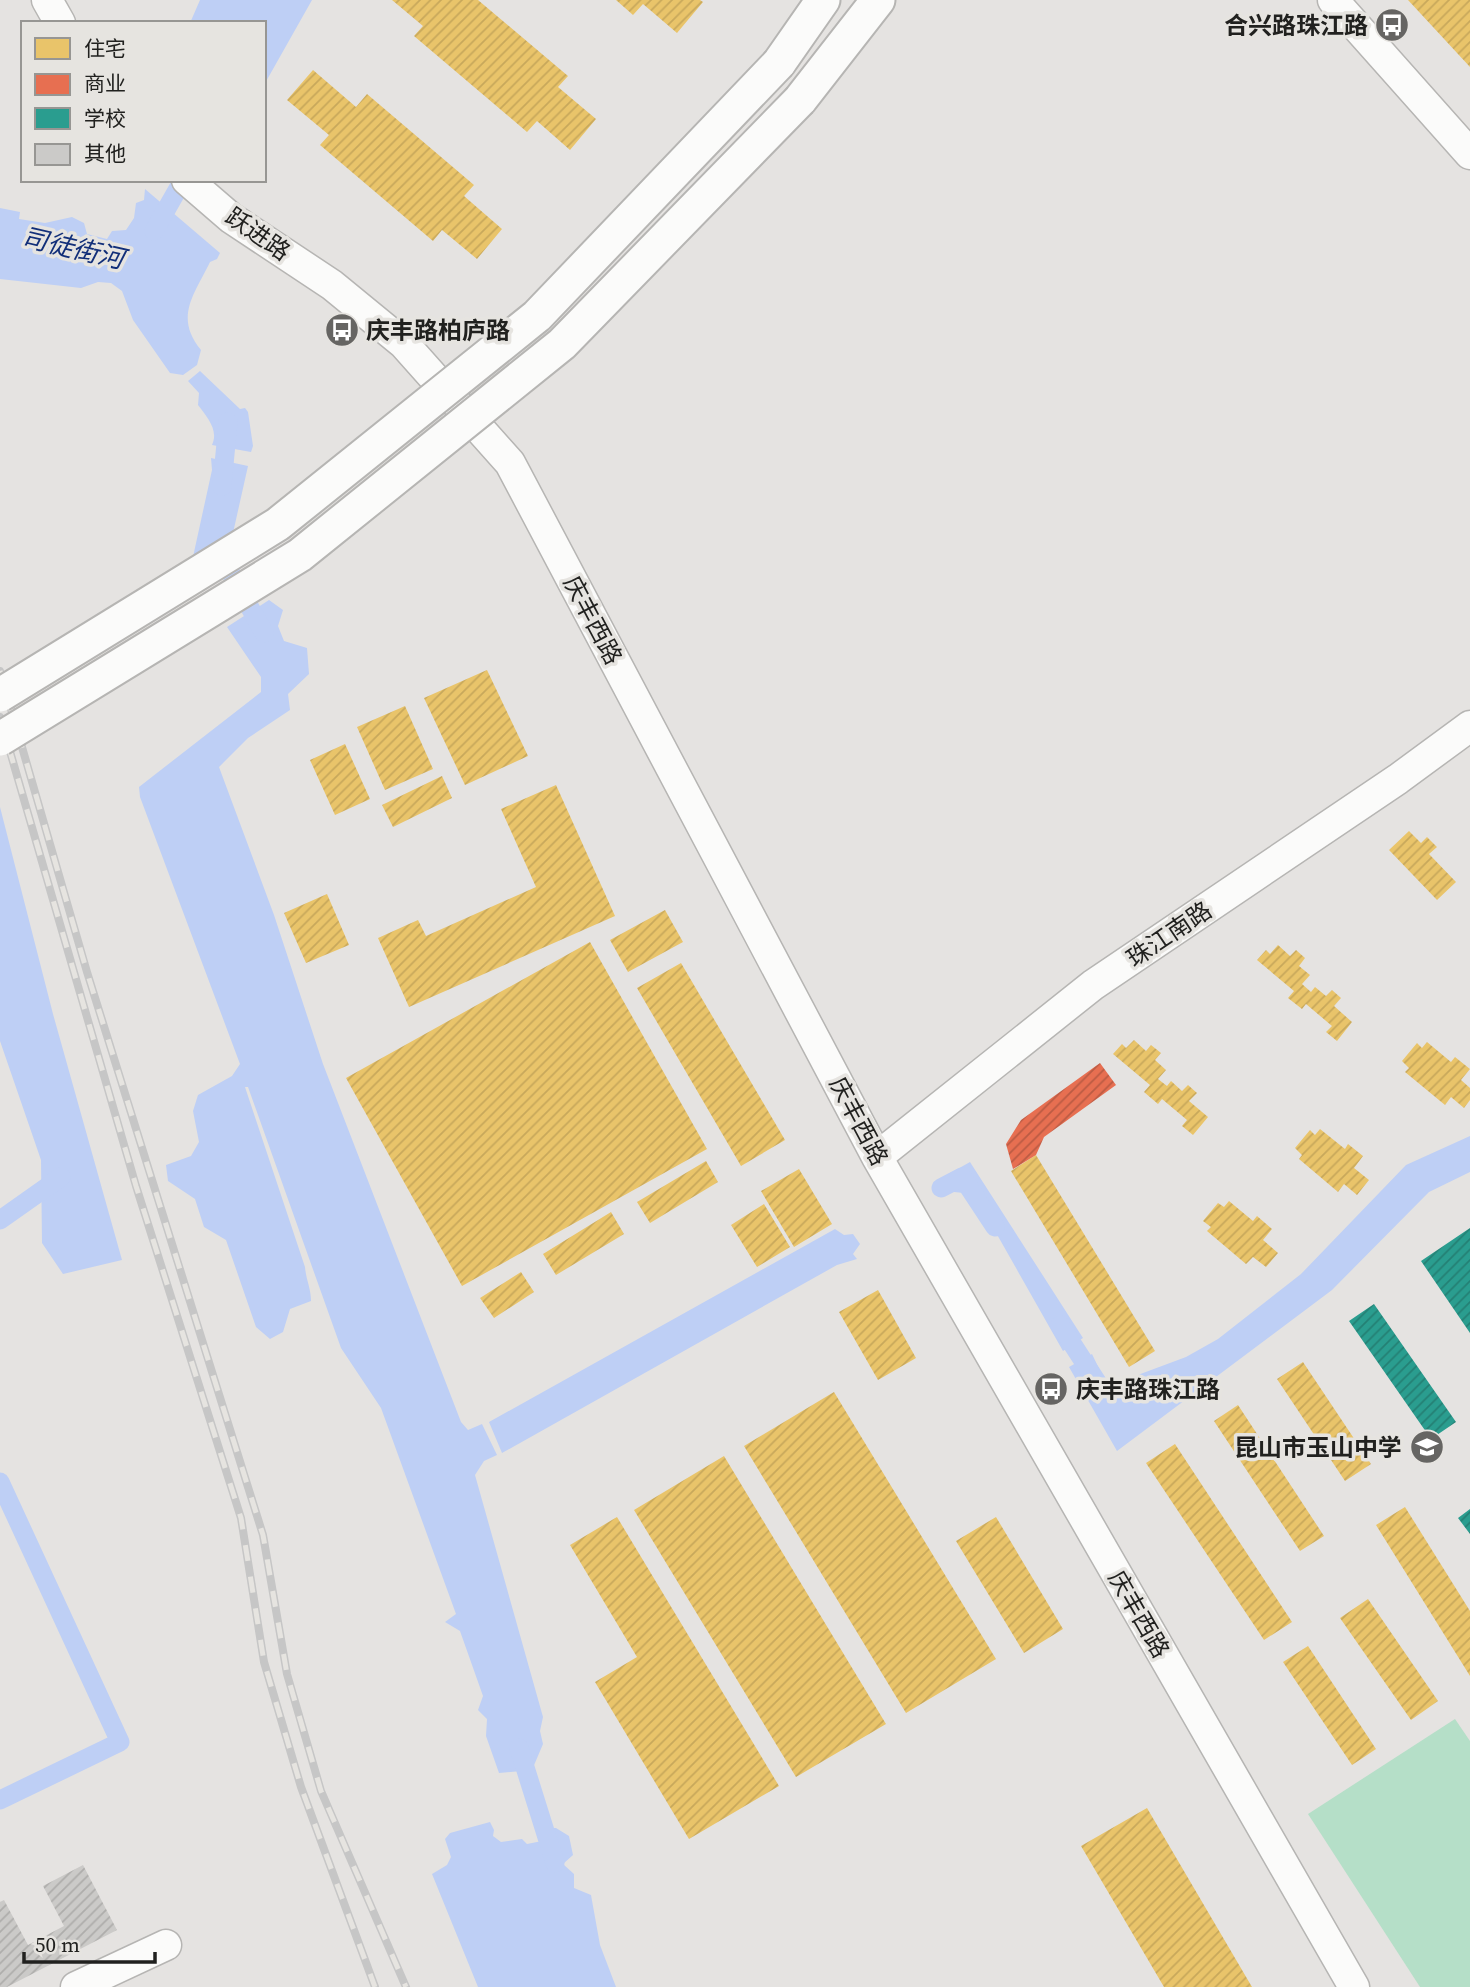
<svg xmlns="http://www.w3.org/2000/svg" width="1470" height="1987" font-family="'Source Serif 4','Noto Sans SC',serif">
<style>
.green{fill:#b5dfc8}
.water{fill:#becff5}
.homes{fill:url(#homes-hatch)}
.shops{fill:url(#shops-hatch)}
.schools{fill:url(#schools-hatch)}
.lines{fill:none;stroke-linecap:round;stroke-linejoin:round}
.canal{stroke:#becff5;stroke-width:19}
.building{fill:url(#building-hatch)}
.secondary-casing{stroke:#b6b5b3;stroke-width:33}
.primary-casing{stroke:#b6b5b3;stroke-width:37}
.secondary{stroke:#fbfbfa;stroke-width:30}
.primary{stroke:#fbfbfa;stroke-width:33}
.rail-casing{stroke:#c6c6c6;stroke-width:8}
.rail{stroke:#e6e4e0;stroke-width:5;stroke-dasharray:16;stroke-linecap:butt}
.primary-bridge-casing{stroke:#b6b5b3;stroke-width:37;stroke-linecap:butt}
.primary-bridge{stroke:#fbfbfa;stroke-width:33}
.labels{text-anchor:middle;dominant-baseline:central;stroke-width:7;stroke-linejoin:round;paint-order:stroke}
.poi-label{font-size:24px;font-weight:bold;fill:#21211f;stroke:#e6e4e0;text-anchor:end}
.street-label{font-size:24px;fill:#21211f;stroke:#e6e4e0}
.water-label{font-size:26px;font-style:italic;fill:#122f79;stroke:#e6e4e0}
</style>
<defs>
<pattern id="homes-hatch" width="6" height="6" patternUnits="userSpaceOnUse" patternTransform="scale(1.75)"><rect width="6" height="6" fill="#e9c46a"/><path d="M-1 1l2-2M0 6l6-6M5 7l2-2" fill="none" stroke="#c8a85b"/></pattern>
<pattern id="shops-hatch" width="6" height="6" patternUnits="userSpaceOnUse" patternTransform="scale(1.75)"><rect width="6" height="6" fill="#e76f51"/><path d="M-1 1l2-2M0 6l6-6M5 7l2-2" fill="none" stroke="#bb5b43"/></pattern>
<pattern id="schools-hatch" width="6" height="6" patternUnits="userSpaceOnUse" patternTransform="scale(1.75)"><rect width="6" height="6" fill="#2a9d8f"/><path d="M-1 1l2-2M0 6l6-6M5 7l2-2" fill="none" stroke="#248074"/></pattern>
<pattern id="building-hatch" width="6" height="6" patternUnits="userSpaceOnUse" patternTransform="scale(1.75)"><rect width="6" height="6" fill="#cbcac8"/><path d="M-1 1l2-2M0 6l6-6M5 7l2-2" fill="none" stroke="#aeadab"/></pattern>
</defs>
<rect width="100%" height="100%" fill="#e5e3e1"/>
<path class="green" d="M1455,1719L1470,1741V1987H1420L1308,1814Z"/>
<path class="water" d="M200,0H312L264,85V23H190Z
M145,189L220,253L217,259L210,262C194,295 174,317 201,350L197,365L183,375L170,373L133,320L122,291L111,283L98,282L81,288L0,279V208L20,212L19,219L45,223L72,217L84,223L87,234L107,239L112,231L126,230L134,218L136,203L144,200Z
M200,371L240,409L245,408L248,412L253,446L251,452L212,445C219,430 207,417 198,405L199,393L188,381Z
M211,458L248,466L233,533L191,566L212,470Z
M269,600L283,610L278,626L284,641L307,648L309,674L288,694L290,710L248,738L219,767L274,915L323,1064L461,1422L468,1430L482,1424L497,1455L484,1461L475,1475L543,1717L540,1731L543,1744L532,1770L499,1773L486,1736L487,1719L478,1710L483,1696L460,1631L445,1622L456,1614L381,1408L341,1348L248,1087H245L305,1267C306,1280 311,1288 311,1301L290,1309L283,1332L270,1339L256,1327L226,1240L204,1227L195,1199L168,1181L166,1165L191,1156L199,1142L193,1111L198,1095L232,1076L240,1064L140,797L139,787L261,692V677L227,627Z
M0,807L53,1014L122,1260L63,1274L42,1243L41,1160L0,1041Z
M1470,1136V1172L1429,1192L1332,1290L1117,1451L1069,1367L1092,1354L1102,1375L1110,1382L1128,1383L1135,1376L1186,1357L1218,1339L1301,1274L1406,1165Z
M970,1162L1083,1338L1063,1351L974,1194L954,1192L947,1175Z
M835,1229L844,1235L853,1234L860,1244L853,1254L857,1259L837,1265L502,1453L489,1422Z
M490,1822L494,1830L493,1836L501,1842L522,1839L527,1844L547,1840L544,1828H556L569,1836L573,1855L563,1864L574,1874V1888L591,1895L600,1945L616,1987H478L432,1874L447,1865L451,1857L445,1839L450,1833Z"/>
<path class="homes" d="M392,0H478L568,76L558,87L596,119L570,150L537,121L527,132L414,36L423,26Z
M616,0H700L703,2L677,33L643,4L633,15Z
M1408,0H1470V67Z
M313,70L356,107L367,94L474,185L464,196L502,229L477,259L442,230L433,241L320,145L329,135L287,100Z
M487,670L528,756L465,785L424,698Z
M405,706L433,769L385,790L357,727Z
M345,744L370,799L335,815L310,760Z
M442,776L452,798L393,827L382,805Z
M556,785L615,916L409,1007L378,938L418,920L426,936L536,887L501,809Z
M1409,831L1421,843L1427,837L1437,847L1429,854L1456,882L1437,900L1389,850Z
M327,894L349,945L306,963L284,913Z
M665,910L683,942L628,972L610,940Z
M590,942L707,1149L462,1286L346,1078Z
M1278,945L1290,956L1296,950L1305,958L1299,966L1310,975L1302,984L1311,992L1315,987L1326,996L1332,990L1341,998L1334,1006L1352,1022L1337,1041L1326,1032L1332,1026L1306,1004L1302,1009L1288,998L1294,991L1257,960L1266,950L1270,954Z
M681,963L785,1140L741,1166L637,988Z
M1134,1040L1146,1051L1151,1045L1161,1053L1155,1060L1166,1070L1158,1079L1167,1086L1171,1081L1182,1091L1188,1085L1197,1093L1189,1101L1208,1117L1193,1135L1182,1126L1187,1120L1162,1099L1158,1104L1144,1092L1150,1085L1113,1054L1122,1044L1126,1048Z
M1427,1042L1451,1062L1455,1057L1470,1069L1461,1080L1470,1088V1100L1464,1108L1451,1097L1445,1105L1405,1072L1409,1068L1402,1061L1417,1043L1422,1048Z
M1320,1129L1345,1149L1348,1144L1363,1156L1354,1168L1369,1180L1357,1195L1344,1184L1338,1192L1299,1159L1302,1155L1295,1148L1310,1130L1315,1135Z
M1036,1155L1155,1351L1129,1367L1011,1171Z
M706,1161L718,1182L650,1223L637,1202Z
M799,1169L832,1224L794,1247L761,1191Z
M1229,1201L1253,1221L1257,1216L1272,1229L1263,1240L1278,1253L1266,1267L1253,1257L1246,1264L1207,1231L1211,1227L1203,1221L1218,1203L1224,1207Z
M764,1204L790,1247L757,1267L731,1225Z
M611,1212L624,1234L556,1275L543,1254Z
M521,1272L534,1292L494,1318L480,1298Z
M878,1290L916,1358L878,1380L839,1312Z
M1303,1362L1371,1464L1345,1481L1277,1379Z
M834,1392L996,1659L906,1713L744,1446Z
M1238,1405L1324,1536L1300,1551L1214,1421Z
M1175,1444L1292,1622L1264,1640L1146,1463Z
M724,1456L886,1724L796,1777L634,1510Z
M1405,1507L1470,1611V1676L1376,1525Z
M617,1517L779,1786L689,1839L595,1682L637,1657L570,1545Z
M996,1517L1063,1629L1024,1653L956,1541Z
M1368,1599L1438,1701L1411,1720L1340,1618Z
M1308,1646L1376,1749L1352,1765L1283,1662Z
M1147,1808L1252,1987H1164L1081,1846Z"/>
<path class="shops" d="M1100,1063L1116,1085L1044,1137L1036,1155L1013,1169L1006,1144L1021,1120Z"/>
<path class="schools" d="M1470,1228V1333L1421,1261Z
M1374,1304L1456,1422L1431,1439L1349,1321Z
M1470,1509V1534L1458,1518Z"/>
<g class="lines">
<path class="canal" d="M154,231L183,180
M222,486L228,422
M219,552L264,633
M941,1188L962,1177L995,1227
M0,1220L61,1177
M1060,1325L1097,1382
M0,1482L120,1742L0,1800
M519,1748L555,1863"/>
</g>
<path class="building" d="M83,1865L117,1930L7,1987H0V1902L4,1900L28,1945L64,1926L43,1886Z"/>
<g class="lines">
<g class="secondary-casing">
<path id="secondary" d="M47,0L60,23
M1333,0L1470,154
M187,180L231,218L332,285L404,344L510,463L877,1157L1354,1987
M877,1157L1093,985L1398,779L1470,726
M76,1987L166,1945"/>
</g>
<g class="primary-casing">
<path id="primary" d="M779,63L823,0
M800,100L878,0"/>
</g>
<use href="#secondary" class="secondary"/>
<use href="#primary" class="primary"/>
<g class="rail-casing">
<path id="rail" d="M0,671L87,972L263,1535L287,1674L321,1791L406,1987
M0,717L136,1186L241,1518L264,1662L301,1787L375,1987"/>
</g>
<use href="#rail" class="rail"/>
<g class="primary-bridge-casing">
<path id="primary-bridge" d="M0,695L278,524L537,316L779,63
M0,739L300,555L562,344L800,100"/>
</g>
<use href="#primary-bridge" class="primary-bridge"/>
</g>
<defs>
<g id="bus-disc" transform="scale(1.75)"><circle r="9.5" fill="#666563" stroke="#e6e4e0"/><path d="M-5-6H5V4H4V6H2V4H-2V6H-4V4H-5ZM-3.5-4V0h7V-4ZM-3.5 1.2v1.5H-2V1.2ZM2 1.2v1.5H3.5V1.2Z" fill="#fff"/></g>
<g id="school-disc" transform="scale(1.75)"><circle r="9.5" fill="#666563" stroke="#e6e4e0"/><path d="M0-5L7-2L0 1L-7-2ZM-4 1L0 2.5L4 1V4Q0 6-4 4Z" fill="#fff"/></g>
</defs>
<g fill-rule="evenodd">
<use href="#bus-disc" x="1392" y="25"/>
<use href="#bus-disc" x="342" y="330"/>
<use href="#bus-disc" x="1051" y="1389"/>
<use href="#school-disc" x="1427" y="1447"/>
</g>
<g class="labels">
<g class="poi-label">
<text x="1368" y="25">合兴路珠江路</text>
<text x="366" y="330" text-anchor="start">庆丰路柏庐路</text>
<text x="1076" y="1389" text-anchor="start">庆丰路珠江路</text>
<text x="1402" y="1447">昆山市玉山中学</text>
</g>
<g class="street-label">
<text transform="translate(258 234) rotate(35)">跃进路</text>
<text transform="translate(593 620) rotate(62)">庆丰西路</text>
<text transform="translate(1169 934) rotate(-34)">珠江南路</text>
<text transform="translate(859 1121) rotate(62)">庆丰西路</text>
<text transform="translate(1139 1614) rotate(60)">庆丰西路</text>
</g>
<g class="water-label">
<text transform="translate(73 248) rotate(13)">司徒街河</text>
</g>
</g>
<rect x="21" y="21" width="245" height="161" fill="#e6e4e0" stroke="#979693" stroke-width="2"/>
<rect x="35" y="38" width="35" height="21" fill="#e9c46a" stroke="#979693" stroke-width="2"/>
<text x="84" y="56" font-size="21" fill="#21211f">住宅</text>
<rect x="35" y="74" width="35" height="21" fill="#e76f51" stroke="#979693" stroke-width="2"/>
<text x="84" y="91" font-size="21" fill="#21211f">商业</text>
<rect x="35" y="108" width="35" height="21" fill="#2a9d8f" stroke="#979693" stroke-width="2"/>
<text x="84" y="126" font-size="21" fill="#21211f">学校</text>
<rect x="35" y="144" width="35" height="21" fill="#cbcac8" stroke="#979693" stroke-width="2"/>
<text x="84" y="161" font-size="21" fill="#21211f">其他</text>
<path d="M24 1952v10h131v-10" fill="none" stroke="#21211f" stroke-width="3.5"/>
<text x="35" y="1952" font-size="21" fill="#21211f" stroke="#e6e4e0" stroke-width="5" paint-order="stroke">50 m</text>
</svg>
